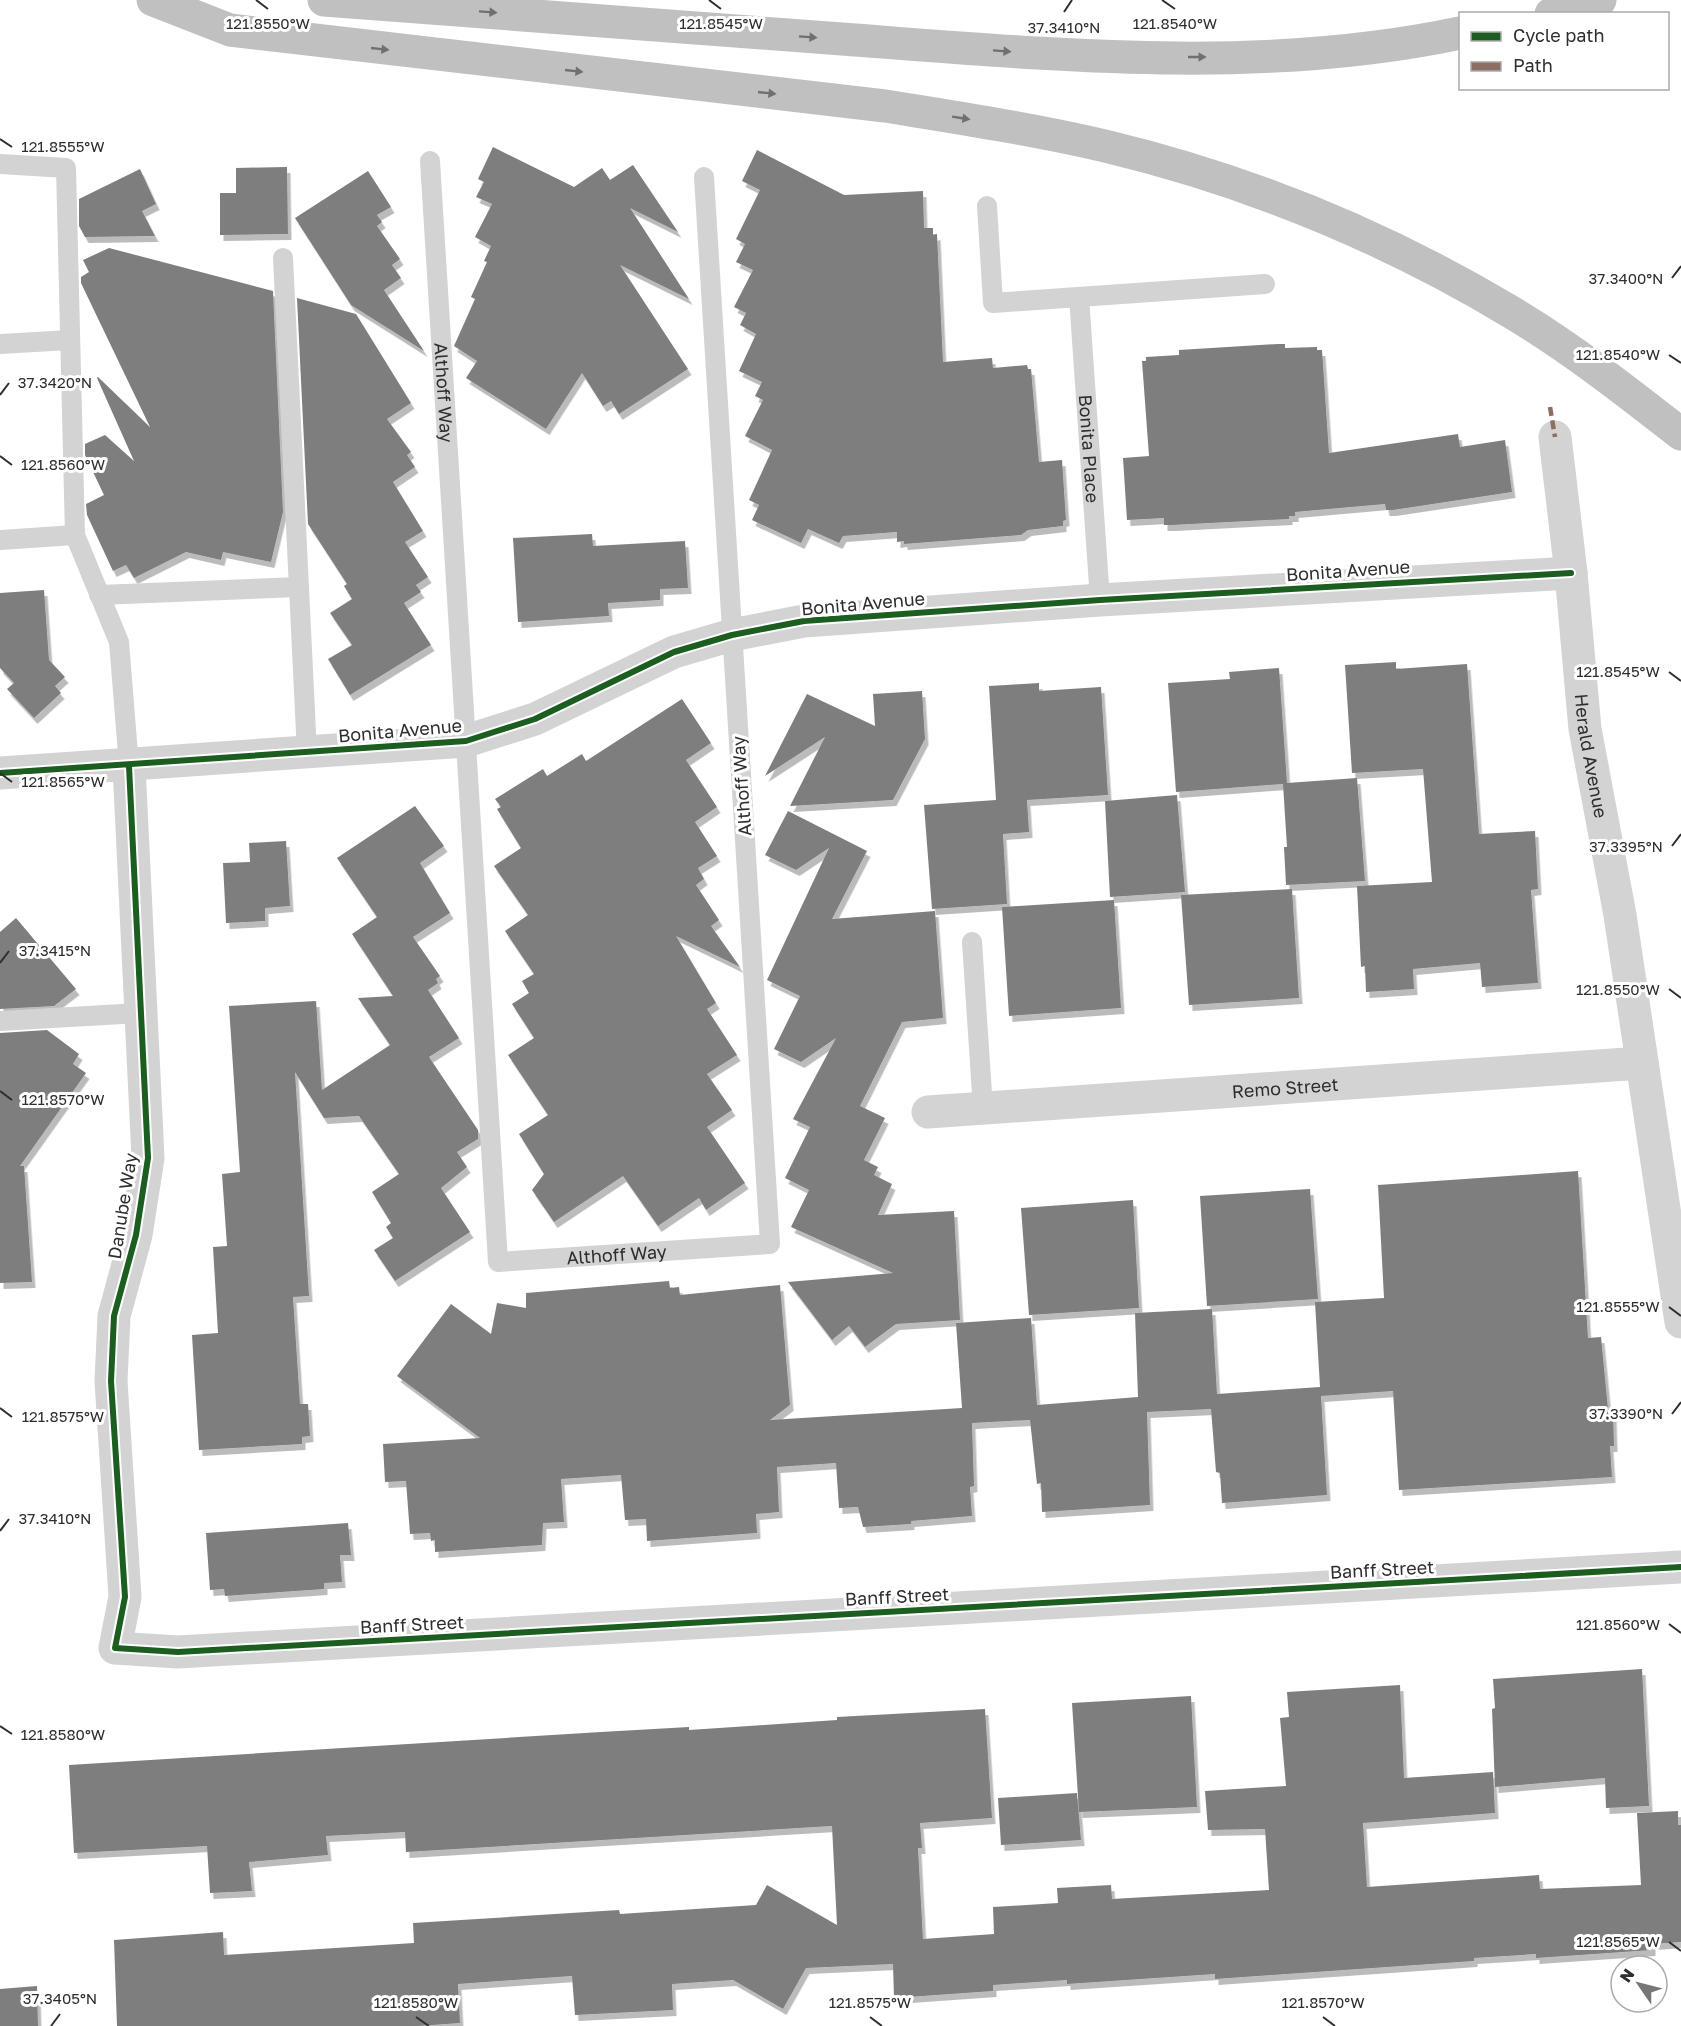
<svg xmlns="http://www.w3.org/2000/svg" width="1681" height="2026" font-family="'Golos Text',sans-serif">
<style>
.building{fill:#7e7e7e;filter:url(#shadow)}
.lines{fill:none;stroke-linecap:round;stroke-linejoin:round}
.service{stroke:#d3d3d3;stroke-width:20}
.minor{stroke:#d3d3d3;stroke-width:33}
.motorway{stroke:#c0c0c0;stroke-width:33}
.quiet{stroke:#8d6e63;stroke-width:4.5;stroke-dasharray:9 4.5;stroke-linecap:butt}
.cycleway-casing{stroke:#fff;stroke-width:10}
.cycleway{stroke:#1b5e20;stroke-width:6}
.oneway{fill:#707070}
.ticks{fill:none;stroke:#2e2e2e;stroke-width:2}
.labels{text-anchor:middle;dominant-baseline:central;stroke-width:6;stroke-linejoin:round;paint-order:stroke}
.street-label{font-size:18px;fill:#2e2e2e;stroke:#fff}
.ticks-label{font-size:15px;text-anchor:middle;fill:#2e2e2e;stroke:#fff;stroke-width:6;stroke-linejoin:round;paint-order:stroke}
</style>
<defs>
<filter id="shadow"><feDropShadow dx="3.5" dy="6" stdDeviation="0" flood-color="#0004"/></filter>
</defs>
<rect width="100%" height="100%" fill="#fff"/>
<path class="building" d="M493,147L574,187L602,168L610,180L633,165L678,232L630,208L689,299L620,265L688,369L619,414L611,401L603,406L582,373L546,429L466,378L477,361L454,346L475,299L471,297L487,262L484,261L491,246L475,237L492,204L476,197L484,182L478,179Z
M757,150L844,195L923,191L924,228H933V235L937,234L943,362L992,358L993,368L1027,365L1028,369H1031L1039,462L1062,460L1066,520L1063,521V526L1028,530L1021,535L904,544V541L897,542V532L843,536L839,543L808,529L801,543L752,520L759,505L749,500L772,450L745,436L763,400L755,396L762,382L739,371L756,334L740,325L746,313L734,307L753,270L736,262L745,244L736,239L760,190L742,181Z
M287,167L288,234L220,235V193H236V168Z
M140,169L156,204L142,211L155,236L85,237L79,226V199Z
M368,171L391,207L377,215L382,222L377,226L400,259L392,265L401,278L384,290L424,351L351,305L295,218Z
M109,248L273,291L283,512L271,562L223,552L221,560L186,552L134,578L126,565L113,571L87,515L86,504L104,495L85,455V444L105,435L134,461L97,378L98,377L150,427L81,283V277L89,272L83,260Z
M297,298L356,314L411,403L387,419L411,452L407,455L415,467L393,482L423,531L405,542L428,577L416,585L421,592L404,603L431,645L350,695L328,659L352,645L330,613L352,599L344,586L347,584L308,524Z
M1278,344H1285V348L1317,347V350H1322L1329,453L1458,434L1460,447L1505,440L1512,492L1393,510H1386L1385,504L1295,512V516H1289V519L1172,525H1164V518L1127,520L1123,458L1149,456L1142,361H1146V357L1179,355V350Z
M592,534L593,546L685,541L688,588L660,589V600L608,603L609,616L518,622L513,538Z
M44,590L49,660L65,677L55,686L61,693L34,718L7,689L14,683L0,668V593Z
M1396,662V669L1467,664L1479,834L1535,831L1538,889L1531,890L1538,983L1482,987L1480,963L1413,969L1414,989L1366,992L1365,966L1361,967L1357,886L1432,882L1423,769L1352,773L1345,665Z
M1279,668L1287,783L1357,778L1365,881L1286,885L1284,847H1287L1283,784L1176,792L1168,683L1230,679L1229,672Z
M1039,683V691L1101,687L1108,795L1027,800L1029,832L1003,834L1007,904L932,909L924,805L996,800L989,686Z
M922,691L925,739L893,800L790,806L825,737L765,776L807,694L875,726L873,694Z
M682,699L711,743L686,760L717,807L695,822L717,856L698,868L704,879L696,885L719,920L711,926L740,967L676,936L716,1003L707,1009L737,1055L707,1074L732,1110L707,1127L745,1183L706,1210L699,1198L658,1226L623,1176L554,1222L532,1190L544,1174L519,1134L548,1115L508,1055L534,1038L512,1004L529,993L522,981L534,974L505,931L528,915L494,866L521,848L497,809L501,807L495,799L543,769L547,776L582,754L586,761Z
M1177,795L1185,892L1110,897L1105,801Z
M415,806L444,846L420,863L450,913L413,937L440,976L436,979L438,983L428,990L459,1038L429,1057L478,1130V1139L457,1152L467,1167L441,1188L470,1232L395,1281L374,1250L393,1238L386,1227L391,1223L372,1192L399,1174L359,1116L324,1118L295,1072L309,1296L293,1297L300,1404H308L310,1436L302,1437V1444L199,1450L192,1335L218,1333L213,1247L227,1246L222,1174L240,1172L229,1006L316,1001L322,1090L390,1045L358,998L393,996L352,934L377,917L337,858Z
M788,811L867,851L832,919L935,911L943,1018L902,1022L860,1106L885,1118L864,1160L878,1167L874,1175L892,1184L878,1215L954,1211L960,1320L896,1324L865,1347L849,1326L832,1340L788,1282L893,1273L791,1227L809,1190L785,1178L810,1127L793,1119L836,1038L801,1062L774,1049L800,996L767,980L829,848L796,870L765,855Z
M286,841L290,906L265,908V921L226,923L223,863L250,862L249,843Z
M1292,889L1299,998L1189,1005L1181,895Z
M1114,900L1121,1008L1009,1016L1002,907Z
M16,918L76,989L54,1006L0,1009V932Z
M47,1030L79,1054L73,1064L86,1073L20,1166H24L32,1282L0,1283V1033Z
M1578,1171L1588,1338L1601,1337L1608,1409H1613L1614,1446H1610L1612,1477L1399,1490L1393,1391L1321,1396L1327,1495L1222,1503L1220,1473L1216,1472L1211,1409L1147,1412L1150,1505L1042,1512L1041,1483L1037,1484L1030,1420L972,1423L974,1486L970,1487L972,1516L911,1521V1524L863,1527L858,1507L839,1508L836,1463L777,1467L779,1512L756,1514L757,1533L647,1541L646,1519L625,1520L621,1475L561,1479L564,1522L543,1523L542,1545L435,1552V1540L431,1541L430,1533L410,1534L406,1481L385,1482L383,1444L480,1438L397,1376L451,1304L491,1334L497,1303L526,1308V1293L669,1281L670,1288L679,1287L680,1295L780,1285L790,1405L770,1420L962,1408L956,1323L1031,1318L1037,1405L1138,1397L1135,1313L1212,1309L1217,1394L1320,1387L1315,1302L1384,1298L1378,1185Z
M1310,1189L1318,1299L1207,1306L1200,1196Z
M1133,1200L1139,1308L1029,1315L1021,1208Z
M348,1523L351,1555H340L342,1582L324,1583V1589L225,1596L224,1589L210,1590L206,1533Z
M1642,1669L1649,1806L1606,1808L1605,1778L1495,1787L1492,1709L1495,1708L1493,1679Z
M1400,1685L1404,1778L1493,1772L1495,1813L1363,1823L1367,1887L1539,1875L1540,1889L1641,1885L1637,1813L1678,1811V1825H1681V1942L1652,1944V1950L1536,1958V1954L1474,1958V1961L1215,1979V1974L1067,1984V1980L993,1985V1991L894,1998L893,1964L806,1968L783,2009L733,1980L672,1984L673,2010L575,2015L572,1976L458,1984L460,2023L418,2026H117L114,1940L223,1932L224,1955L414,1943L413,1923L619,1910L620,1914L756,1905L767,1885L837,1925L832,1826L406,1852L405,1832L326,1836L328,1855L249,1862L252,1891L210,1893L207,1846L74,1853L69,1765L601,1732L689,1727V1730L837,1720V1717L985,1709L992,1818L920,1823L922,1848H918L923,1939L994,1934L993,1907L1058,1903L1057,1888L1111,1885L1112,1899L1269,1890L1265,1829L1208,1830L1205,1791L1286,1786L1280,1718L1289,1717L1287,1692Z
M1191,1696L1197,1807L1079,1812L1072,1703Z
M1077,1793L1081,1840L1001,1845L998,1798Z
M37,1986L38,2026H0V1989Z"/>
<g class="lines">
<g class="service">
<path id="s1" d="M430,161L498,1262L770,1244L704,177"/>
<path d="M0,164L66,168L75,535L119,642L129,766"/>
<path d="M987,206L993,303L1265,284"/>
<path d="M283,258L307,753"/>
<path id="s2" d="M1079,297L1100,600"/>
<path d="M0,344L70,340"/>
<path d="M0,540L75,535"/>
<path d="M99,595L299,587"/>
<path d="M972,942L983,1109"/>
<path d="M0,1021L140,1013"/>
</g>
<g class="minor">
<path id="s3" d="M1555,437L1571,573L1585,729L1620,915L1681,1322"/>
<path d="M129,766L148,1158L136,1235L114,1316L111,1381L125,1597L115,1648L178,1652L1681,1567"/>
<path d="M0,773L466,741L535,719L674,652L732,635L804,621L1100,600L1571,573"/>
<path id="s4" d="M928,1112L1642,1063"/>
</g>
<path class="motorway" d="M153,0L230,30L885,106C959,118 1032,129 1105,146C1247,180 1386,237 1511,312C1571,348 1626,391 1681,434
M324,0C501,14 678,27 855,40C1055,55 1262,75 1460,33
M1551,14L1600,0"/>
<path class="quiet" d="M1550,407L1555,437"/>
<g class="cycleway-casing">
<path id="cycleway" d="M129,766L148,1158L136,1235L114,1316L111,1381L125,1597L115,1648L178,1652L1681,1567
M0,773L466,741L535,719L674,652L732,635L804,621L1100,600L1571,573"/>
</g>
<use href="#cycleway" class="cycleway"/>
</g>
<defs><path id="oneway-solid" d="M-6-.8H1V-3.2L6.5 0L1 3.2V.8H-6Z" transform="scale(1.5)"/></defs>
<g class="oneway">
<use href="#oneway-solid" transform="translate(488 12) rotate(4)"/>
<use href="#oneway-solid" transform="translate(808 37) rotate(4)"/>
<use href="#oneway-solid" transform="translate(380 49) rotate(6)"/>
<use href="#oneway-solid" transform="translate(1002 51) rotate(4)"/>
<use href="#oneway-solid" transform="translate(1197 57)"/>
<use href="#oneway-solid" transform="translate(574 71) rotate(6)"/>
<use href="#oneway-solid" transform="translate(767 93) rotate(6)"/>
<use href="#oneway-solid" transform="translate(961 118) rotate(9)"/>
</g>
<path class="ticks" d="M256,0L268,9M709,0L721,9M1162,0L1175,9M1064,12L1072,0M0,139L12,147M1672,278L1681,266M1669,355L1681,363M0,395L9,383M0,456L12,465M1669,672L1681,681M0,773L12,782M1672,846L1681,834M0,963L9,951M1669,989L1681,998M0,1091L12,1100M1669,1307L1681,1316M0,1408L12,1417M1672,1414L1681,1402M0,1531L9,1519M1669,1624L1681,1633M0,1726L12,1734M1669,1942L1681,1951M416,2017L429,2026M870,2017L882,2026M1323,2017L1335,2026M51,2026L60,2014"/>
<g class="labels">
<g class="street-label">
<text stroke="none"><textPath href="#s1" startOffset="232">Althoff Way</textPath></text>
<text stroke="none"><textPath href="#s2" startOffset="152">Bonita Place</textPath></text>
<text transform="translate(1348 570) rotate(-4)">Bonita Avenue</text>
<text transform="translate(863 603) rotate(-5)">Bonita Avenue</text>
<text transform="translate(400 730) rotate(-5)">Bonita Avenue</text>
<text stroke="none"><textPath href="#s3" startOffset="321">Herald Avenue</textPath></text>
<text transform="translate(741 786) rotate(-94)">Althoff Way</text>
<text stroke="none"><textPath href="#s4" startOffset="358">Remo Street</textPath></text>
<text transform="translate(122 1206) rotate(-81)">Danube Way</text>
<text stroke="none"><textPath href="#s1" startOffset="1222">Althoff Way</textPath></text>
<text transform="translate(1382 1569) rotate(-3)">Banff Street</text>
<text transform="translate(897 1596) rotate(-3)">Banff Street</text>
<text transform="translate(412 1624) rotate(-3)">Banff Street</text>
</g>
</g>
<g class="ticks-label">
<text x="268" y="29">121.8550°W</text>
<text x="721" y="29">121.8545°W</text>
<text x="1175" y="29">121.8540°W</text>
<text x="1064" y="33">37.3410°N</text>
<text x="63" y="152">121.8555°W</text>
<text x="1626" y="284">37.3400°N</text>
<text x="1618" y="360">121.8540°W</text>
<text x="55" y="388">37.3420°N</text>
<text x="63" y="470">121.8560°W</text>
<text x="1618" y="677">121.8545°W</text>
<text x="63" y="787">121.8565°W</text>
<text x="1626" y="852">37.3395°N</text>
<text x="55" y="956">37.3415°N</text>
<text x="1618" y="995">121.8550°W</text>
<text x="63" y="1105">121.8570°W</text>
<text x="1618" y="1312">121.8555°W</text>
<text x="1626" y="1419">37.3390°N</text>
<text x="63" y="1422">121.8575°W</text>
<text x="55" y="1524">37.3410°N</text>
<text x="1618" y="1630">121.8560°W</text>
<text x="63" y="1740">121.8580°W</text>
<text x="1618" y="1947">121.8565°W</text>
<text x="60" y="2004">37.3405°N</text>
<text x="416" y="2008">121.8580°W</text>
<text x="870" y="2008">121.8575°W</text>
<text x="1323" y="2008">121.8570°W</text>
</g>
<rect x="1459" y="12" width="210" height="78" fill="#ffffff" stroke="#ababab" stroke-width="1.5"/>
<rect x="1471" y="32" width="30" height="9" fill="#1b5e20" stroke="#ababab" stroke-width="1.5"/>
<text x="1513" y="42" font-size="18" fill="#2e2e2e">Cycle path</text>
<rect x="1471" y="62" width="30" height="9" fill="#8d6e63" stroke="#ababab" stroke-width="1.5"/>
<text x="1513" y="72" font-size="18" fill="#2e2e2e">Path</text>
<g transform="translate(1639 1984) rotate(305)"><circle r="28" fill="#ffffff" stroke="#ababab" stroke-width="1.5"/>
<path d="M0-4.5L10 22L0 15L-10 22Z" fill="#777777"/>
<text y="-9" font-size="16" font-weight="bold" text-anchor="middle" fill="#2e2e2e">N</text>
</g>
</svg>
